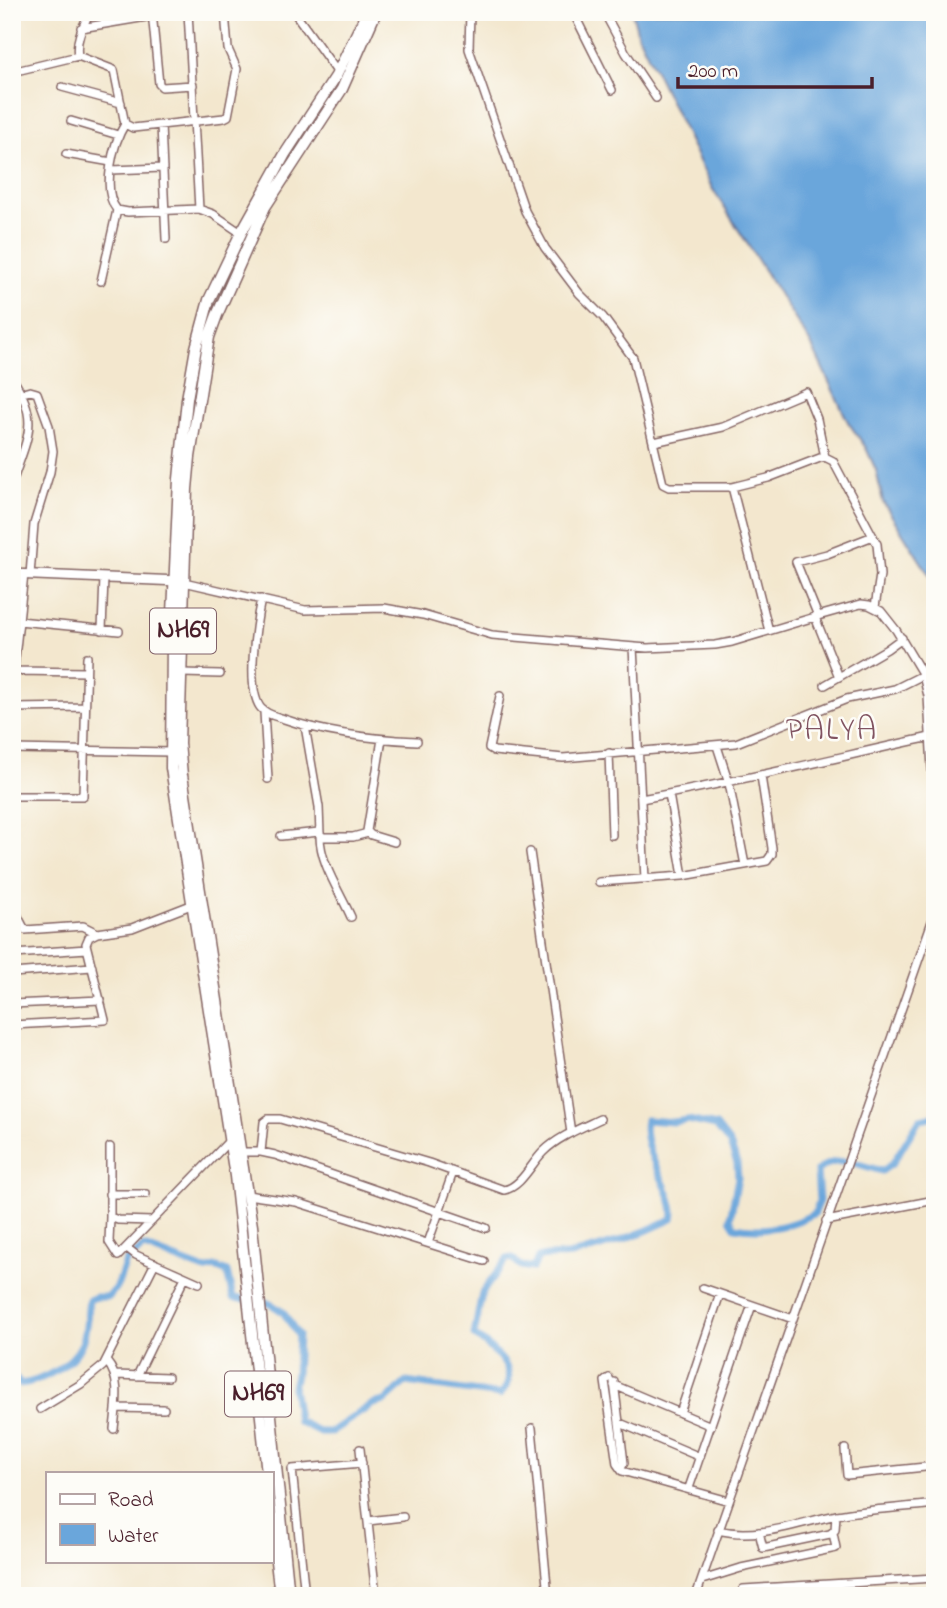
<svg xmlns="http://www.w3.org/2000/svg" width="947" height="1608" font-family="'Indie Flower',sans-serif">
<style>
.water{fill:#6aa6db;stroke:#5a6283;stroke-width:2}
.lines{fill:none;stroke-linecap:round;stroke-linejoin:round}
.canal{stroke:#6aa6db;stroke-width:7}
.minor-casing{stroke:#856564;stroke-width:10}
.major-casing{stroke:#856564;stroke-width:12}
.highway-casing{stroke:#856564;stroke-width:13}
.minor{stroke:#fff;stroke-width:7}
.major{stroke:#fff;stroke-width:9}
.highway{stroke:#fff;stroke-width:10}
.labels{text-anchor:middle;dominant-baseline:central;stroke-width:5;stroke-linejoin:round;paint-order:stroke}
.shield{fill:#fdfcf7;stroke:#806168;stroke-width:2}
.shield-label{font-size:26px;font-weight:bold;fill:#4a1f2b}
.quarter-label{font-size:32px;letter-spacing:2px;fill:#815361;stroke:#fdfcf7}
</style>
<rect width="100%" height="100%" fill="#fdfcf7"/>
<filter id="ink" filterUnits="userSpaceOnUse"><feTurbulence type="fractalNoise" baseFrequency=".0143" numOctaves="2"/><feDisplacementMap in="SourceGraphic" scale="14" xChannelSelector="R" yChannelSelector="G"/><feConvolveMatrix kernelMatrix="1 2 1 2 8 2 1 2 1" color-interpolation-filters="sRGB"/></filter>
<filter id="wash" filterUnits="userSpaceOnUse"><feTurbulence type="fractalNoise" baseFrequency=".00686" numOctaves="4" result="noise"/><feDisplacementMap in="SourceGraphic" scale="28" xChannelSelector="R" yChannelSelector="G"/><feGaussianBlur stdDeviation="1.57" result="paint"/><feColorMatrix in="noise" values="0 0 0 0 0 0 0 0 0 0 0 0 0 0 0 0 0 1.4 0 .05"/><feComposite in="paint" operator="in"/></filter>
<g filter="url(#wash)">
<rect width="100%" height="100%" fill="#f3e7ce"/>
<path class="water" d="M632,12H935V584L883,502L876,470L866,448L848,422L811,344L712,188L638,35Z"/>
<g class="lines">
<path class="canal" d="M12,1374L20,1384C41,1382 72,1365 81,1345C87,1333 87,1314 89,1300L96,1297H109L118,1284L126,1261L144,1247L205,1270L215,1267L227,1272L233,1298L266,1302L274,1306L283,1312L298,1335L296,1374L293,1387L298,1421L320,1432H331L373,1404L385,1401L406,1382L500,1395C524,1371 493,1350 474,1335L482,1293L507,1259L512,1258L521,1266L533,1268L538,1258C548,1254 560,1257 571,1255C605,1247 641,1234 672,1219C679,1195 639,1153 646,1120L674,1122L688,1120L716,1126L730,1144L737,1163L738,1178L730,1219L735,1227C763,1232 790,1227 815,1213L819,1201L817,1171C837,1153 859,1165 882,1171L892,1164L920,1119L935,1116"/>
</g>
</g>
<g filter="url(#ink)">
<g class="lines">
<g class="minor-casing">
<path id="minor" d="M90,12C83,26 75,40 78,56L114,70L125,124L133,128L224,118L228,116L237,69L228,49L225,12
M152,12L159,84L162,87L193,85
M188,12L199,209
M294,12L338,73
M470,12L469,49L525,211L545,248L579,293L603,317L633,358L663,484L669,487H732L768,478L820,458L825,457L833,461L877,544L880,575L875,607
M573,12L612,90
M604,12L626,53L656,98
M528,15L535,12
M81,28L176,12
M12,72L78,56
M62,87L121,103
M71,121L118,135
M125,124C113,143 101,191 117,210L128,212L199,209L213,214L241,233
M161,125L166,239
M66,154L111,162
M111,170L163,168
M101,281L117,210
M12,378C41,420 27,438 12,483
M23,393L30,391L37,393L49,426L53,451L50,472L34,524L30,575
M12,419V426
M654,442L723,427L806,392L817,419L825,457
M732,487L769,631
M184,582L305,610L384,608L423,615L492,635L647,648L715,645L732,642L818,616L861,604L869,605L881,611L896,630L923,675L928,696L935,824
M261,599C256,623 246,687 260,707C265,714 275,716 284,719C327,734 371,739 417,741
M818,616L796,562L827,554L873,536
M815,617L839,677
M19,621L119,631
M102,630L104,578
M633,647L645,879
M15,671L86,672
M182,673L220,674
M825,685L887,649L902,638
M12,686L24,574
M500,696L489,748L494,751L563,758L736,743L847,699L895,689L923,675
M12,708L85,707
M264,712L268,779
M305,726L319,807L320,834L323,837H353L368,833
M382,739L367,831L371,835L394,842
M717,746L729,783L745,865
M12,749L170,752
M609,753L612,835
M669,794L683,876
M12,796H83L87,657
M641,799C738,782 834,758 930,737
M320,834C319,862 340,892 351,917
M281,836L319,832
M530,852L571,1133
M599,882L683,876L767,861L772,854V848L761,776
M12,905L25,930L83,926L97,933
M14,954L87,949
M12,973L92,967
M12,1004L101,1000
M12,1025L105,1020L86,944L89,937L97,933L132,928L191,905
M110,1147V1217L118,1220L152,1221
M239,1152H261L275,1155L486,1228
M261,1152L264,1122L268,1119H280L429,1163L504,1190C521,1187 531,1164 543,1152C558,1137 581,1128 600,1119
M109,1194H146
M247,1195L296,1202L484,1261
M110,1217L109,1242L118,1256L229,1141
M826,1221L935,1200
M428,1243L453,1172
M127,1248L136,1255L199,1283
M703,1288L793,1319
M107,1362C122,1379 116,1407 114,1429
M116,1375L168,1377
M137,1376L185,1277
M609,1378L605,1381L617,1464L622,1471L729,1501
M614,1382L624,1463L621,1468
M614,1385L711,1426
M116,1408L164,1409
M40,1409L81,1384L103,1366L155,1263
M680,1413L720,1294
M620,1423L700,1457
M532,1428L548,1596
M360,1449L376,1596
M845,1449L847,1475L935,1466
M689,1488L752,1305
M368,1521L403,1517
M718,1530C758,1540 797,1523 837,1515C869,1509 902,1508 935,1504
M759,1532L763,1548L830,1534L835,1530L836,1515
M702,1580L741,1568L836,1548L833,1533
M305,1596L292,1469L362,1463
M696,1596L935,913
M740,1596L743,1589L935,1578"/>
</g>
<g class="major-casing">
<path id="major" d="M12,574L179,581"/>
</g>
<g class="highway-casing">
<path id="highway" d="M267,1473L235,1176L171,768L172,636L179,479L187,399L196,348L209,300L241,233L285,154L336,76L367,12
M271,1517L280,1596
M289,1596L252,1226L182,775L179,743L187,489L190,457L209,337L217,315L265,207L342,89L376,12"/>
</g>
<use href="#minor" class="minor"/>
<use href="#major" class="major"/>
<use href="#highway" class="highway"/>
</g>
</g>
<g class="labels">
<g class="shield">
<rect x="150" y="608.5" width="66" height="45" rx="5"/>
<rect x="225" y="1371.5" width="66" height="45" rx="5"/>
</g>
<g class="shield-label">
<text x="183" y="631">NH69</text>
<text x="258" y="1394">NH69</text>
</g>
<g class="quarter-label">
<text x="832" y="731">PALYA</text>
</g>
</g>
<rect width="947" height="1608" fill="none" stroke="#fdfcf7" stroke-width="42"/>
<rect x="46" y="1472" width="228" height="91" fill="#fdfcf7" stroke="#b5a4a5" stroke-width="2"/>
<rect x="60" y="1494" width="35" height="10" fill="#ffffff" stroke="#b5a4a5" stroke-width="2"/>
<text x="108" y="1506" font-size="21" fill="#4a1f2b">Road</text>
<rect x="60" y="1524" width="35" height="21" fill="#6aa6db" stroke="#b5a4a5" stroke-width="2"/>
<text x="108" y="1542" font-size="21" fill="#4a1f2b">Water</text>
<path d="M678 77v10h194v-10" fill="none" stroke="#4a1f2b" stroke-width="3.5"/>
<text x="688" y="77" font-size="21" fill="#4a1f2b" stroke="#fdfcf7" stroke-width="5" paint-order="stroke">200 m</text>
</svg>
